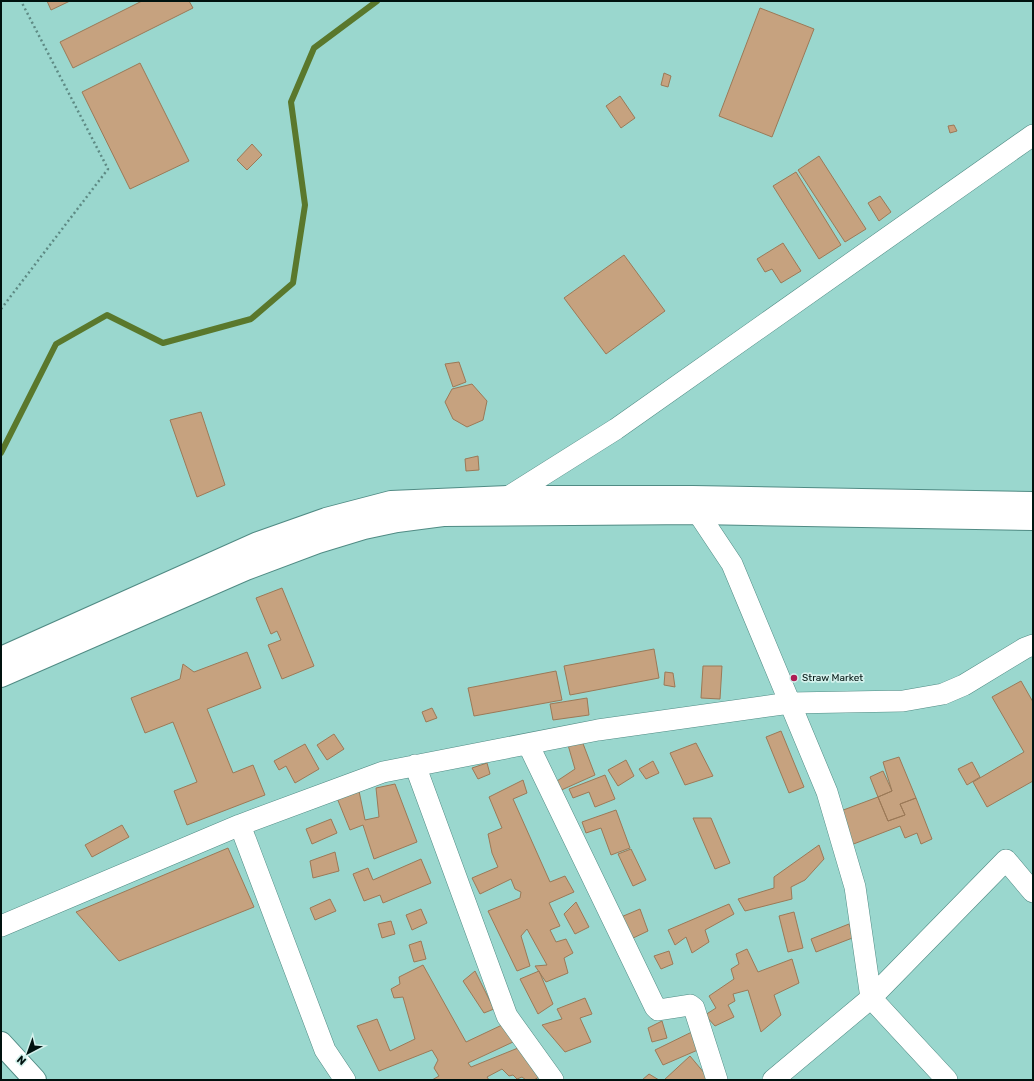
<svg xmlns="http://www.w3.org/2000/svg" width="1034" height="1081" font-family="Rubik,sans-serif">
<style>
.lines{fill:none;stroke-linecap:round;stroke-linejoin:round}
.stream{stroke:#5a782c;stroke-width:6}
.building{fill:#c6a27f;stroke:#9b7957}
.street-casing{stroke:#508b84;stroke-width:22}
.secondary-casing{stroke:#508b84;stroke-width:24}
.path{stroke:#5e8a84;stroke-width:2.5;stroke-dasharray:2 3;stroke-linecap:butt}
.street{stroke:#fff;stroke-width:21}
.secondary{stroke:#fff;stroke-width:22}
.poi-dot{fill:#ad1d53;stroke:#d3f1ec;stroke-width:1.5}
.labels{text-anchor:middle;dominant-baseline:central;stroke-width:3.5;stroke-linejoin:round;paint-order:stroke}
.poi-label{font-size:10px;fill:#00120f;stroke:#d3f1ec;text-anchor:start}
</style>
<rect width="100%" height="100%" fill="#9ad7ce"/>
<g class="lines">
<path class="stream" d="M1,453L56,344L107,315L163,343L251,319L293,283L305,205L291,102L314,48L377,1"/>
</g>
<path class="building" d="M47,1H70L51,10Z
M142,1H189L193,8L73,68L60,42Z
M760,8L814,29L772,137L719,116Z
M140,63L189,161L130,189L82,92Z
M664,73L671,76L668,87L661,85Z
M620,96L635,118L621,128L606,106Z
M954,125L957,131L950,133L948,126Z
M252,144L262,155L247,170L237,160Z
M819,156L866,229L845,242L798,170Z
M796,172L841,245L819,259L773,186Z
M880,196L891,212L879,221L868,203Z
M783,243L801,271L781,283L772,269L765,272L757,259Z
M624,255L665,311L606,354L564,298Z
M459,362L466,382L453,387L445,364Z
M472,384L487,401L483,420L467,427L453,419L445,402L452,389Z
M201,412L225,485L197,497L170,420Z
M478,456L479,470L466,471L465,459Z
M282,588L314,666L282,679L268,645L281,640L277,631L271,634L256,598Z
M654,649L659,678L570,695L564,666Z
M247,652L261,688L207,709L233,773L253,765L265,795L187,825L174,791L197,782L173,722L145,733L131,698L180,679L183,664L194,672Z
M703,666H722L720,699L701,698Z
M556,671L562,700L474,716L468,688Z
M665,672L673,673L675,687L664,685Z
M1021,681L1033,702V781L987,807L973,782L1024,752L992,697Z
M587,698L589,715L553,720L550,704Z
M432,708L437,718L426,722L422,712Z
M781,731L804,787L789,793L766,737Z
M334,734L344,749L327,760L317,745Z
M582,741L595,775L557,792L554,783L575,769L568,745Z
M696,743L713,776L685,785L670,753Z
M305,744L319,769L295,783L286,766L279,770L274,761Z
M899,757L916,798L900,804L905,815L888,821L878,797L892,791L883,762Z
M626,760L634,776L618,786L608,770Z
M653,761L659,773L646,779L639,769Z
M972,762L980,777L967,785L958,769Z
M487,763L490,774L478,779L472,768Z
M883,771L892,791L878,797L870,777Z
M605,775L615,799L595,807L589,792L573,798L569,789Z
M523,780L527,793L513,799L550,882L565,876L574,892L549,903L560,926L550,930L556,942L566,939L573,953L564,958L568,973L546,982L535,966L547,965L527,929L521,936L530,966L517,971L488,911L520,898L521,892L515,889L511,879L480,894L472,878L498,867L492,853L488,834L502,828L489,797Z
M395,784L417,842L374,859L363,825L350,830L337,798L359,791L365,820L379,817L376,788Z
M878,797L888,821L905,815L900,804L916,798L932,839L921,844L917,833L905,838L900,826L851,845L838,812Z
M616,810L630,848L611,855L601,828L586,833L582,822Z
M693,818H711L730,863L715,869Z
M331,819L337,833L312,844L306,829Z
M122,825L129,837L92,857L85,845Z
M819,845L824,859L805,880L791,887L792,899L745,911L738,899L774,888V877Z
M228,848L254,907L119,961L76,912Z
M631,849L646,880L633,886L618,854Z
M335,852L339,871L313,878L310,861Z
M421,859L431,883L383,903L380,895L364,901L353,874L368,868L373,880Z
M330,899L336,911L315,920L310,908Z
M576,902L589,927L575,934L564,914Z
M729,904L734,914L705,930L709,942L692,953L686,937L675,945L668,930Z
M421,909L427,923L412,930L406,915Z
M640,909L648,931L631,939L621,917Z
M794,912L803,948L788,952L779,916Z
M391,921L395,934L382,938L378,924Z
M849,924L855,937L816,952L811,939Z
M421,941L426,959L414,962L409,945Z
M747,949L758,972L792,959L799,983L774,995L781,1015L761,1032L748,990L733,994L735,1001L728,1005L734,1017L715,1026L705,1015L716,1008L709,996L734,979L731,969L739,964L736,954Z
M669,951L673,964L661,969L654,956Z
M423,965L466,1042L502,1025L513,1042L468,1063L471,1067L518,1048L539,1077L534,1080H526L522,1077L517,1079L513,1075L509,1076L502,1069L487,1077L489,1080H432L439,1076L434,1068L438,1060L432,1050L379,1071L357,1026L377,1019L390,1051L415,1039L403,997L394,998L391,989L400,984L399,977Z
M475,971L494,1009L484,1013L463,981Z
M539,971L553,1004L538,1014L520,979Z
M585,998L592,1014L580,1018L591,1042L565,1052L542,1025L562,1019L557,1009Z
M662,1021L667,1038L652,1042L648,1028Z
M700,1028L707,1046L663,1065L655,1050Z
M690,1056L710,1080H664Z
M649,1074L659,1080H642Z"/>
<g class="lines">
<g class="street-casing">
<path id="street" d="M508,497L616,429L1033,135
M694,499L698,513L732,564L827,792L855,887L871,998L947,1080
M528,744L655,1007L658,1010L690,1005L694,1008L717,1080
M415,765L507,1016L553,1080
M240,825L325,1050L345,1080
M1,926L240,825L383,772L598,730L790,703L903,701L943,694L964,685L1025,648L1033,645
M773,1080L871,998L1006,860L1033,892"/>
</g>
<g class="secondary-casing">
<path id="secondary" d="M1,658L258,543L326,519L391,502L508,497H693L1033,503
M1,676L246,569L318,542L364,528L397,521L443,515L698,513L1033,519
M1,1043L35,1080"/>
</g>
<path class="path" d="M1,309L108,169L21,1"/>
<use href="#street" class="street"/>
<use href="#secondary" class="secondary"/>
</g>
<circle class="poi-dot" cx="794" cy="678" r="4"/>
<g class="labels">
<g class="poi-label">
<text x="802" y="678">Straw Market</text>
</g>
</g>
<rect width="1034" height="1081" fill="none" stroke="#00120f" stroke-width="4"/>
<g transform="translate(28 1053) rotate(221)" stroke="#d3f1ec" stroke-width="3" paint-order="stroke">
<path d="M0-3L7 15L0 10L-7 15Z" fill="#00120f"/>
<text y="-6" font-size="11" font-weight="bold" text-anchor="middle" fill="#00120f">N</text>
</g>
</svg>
